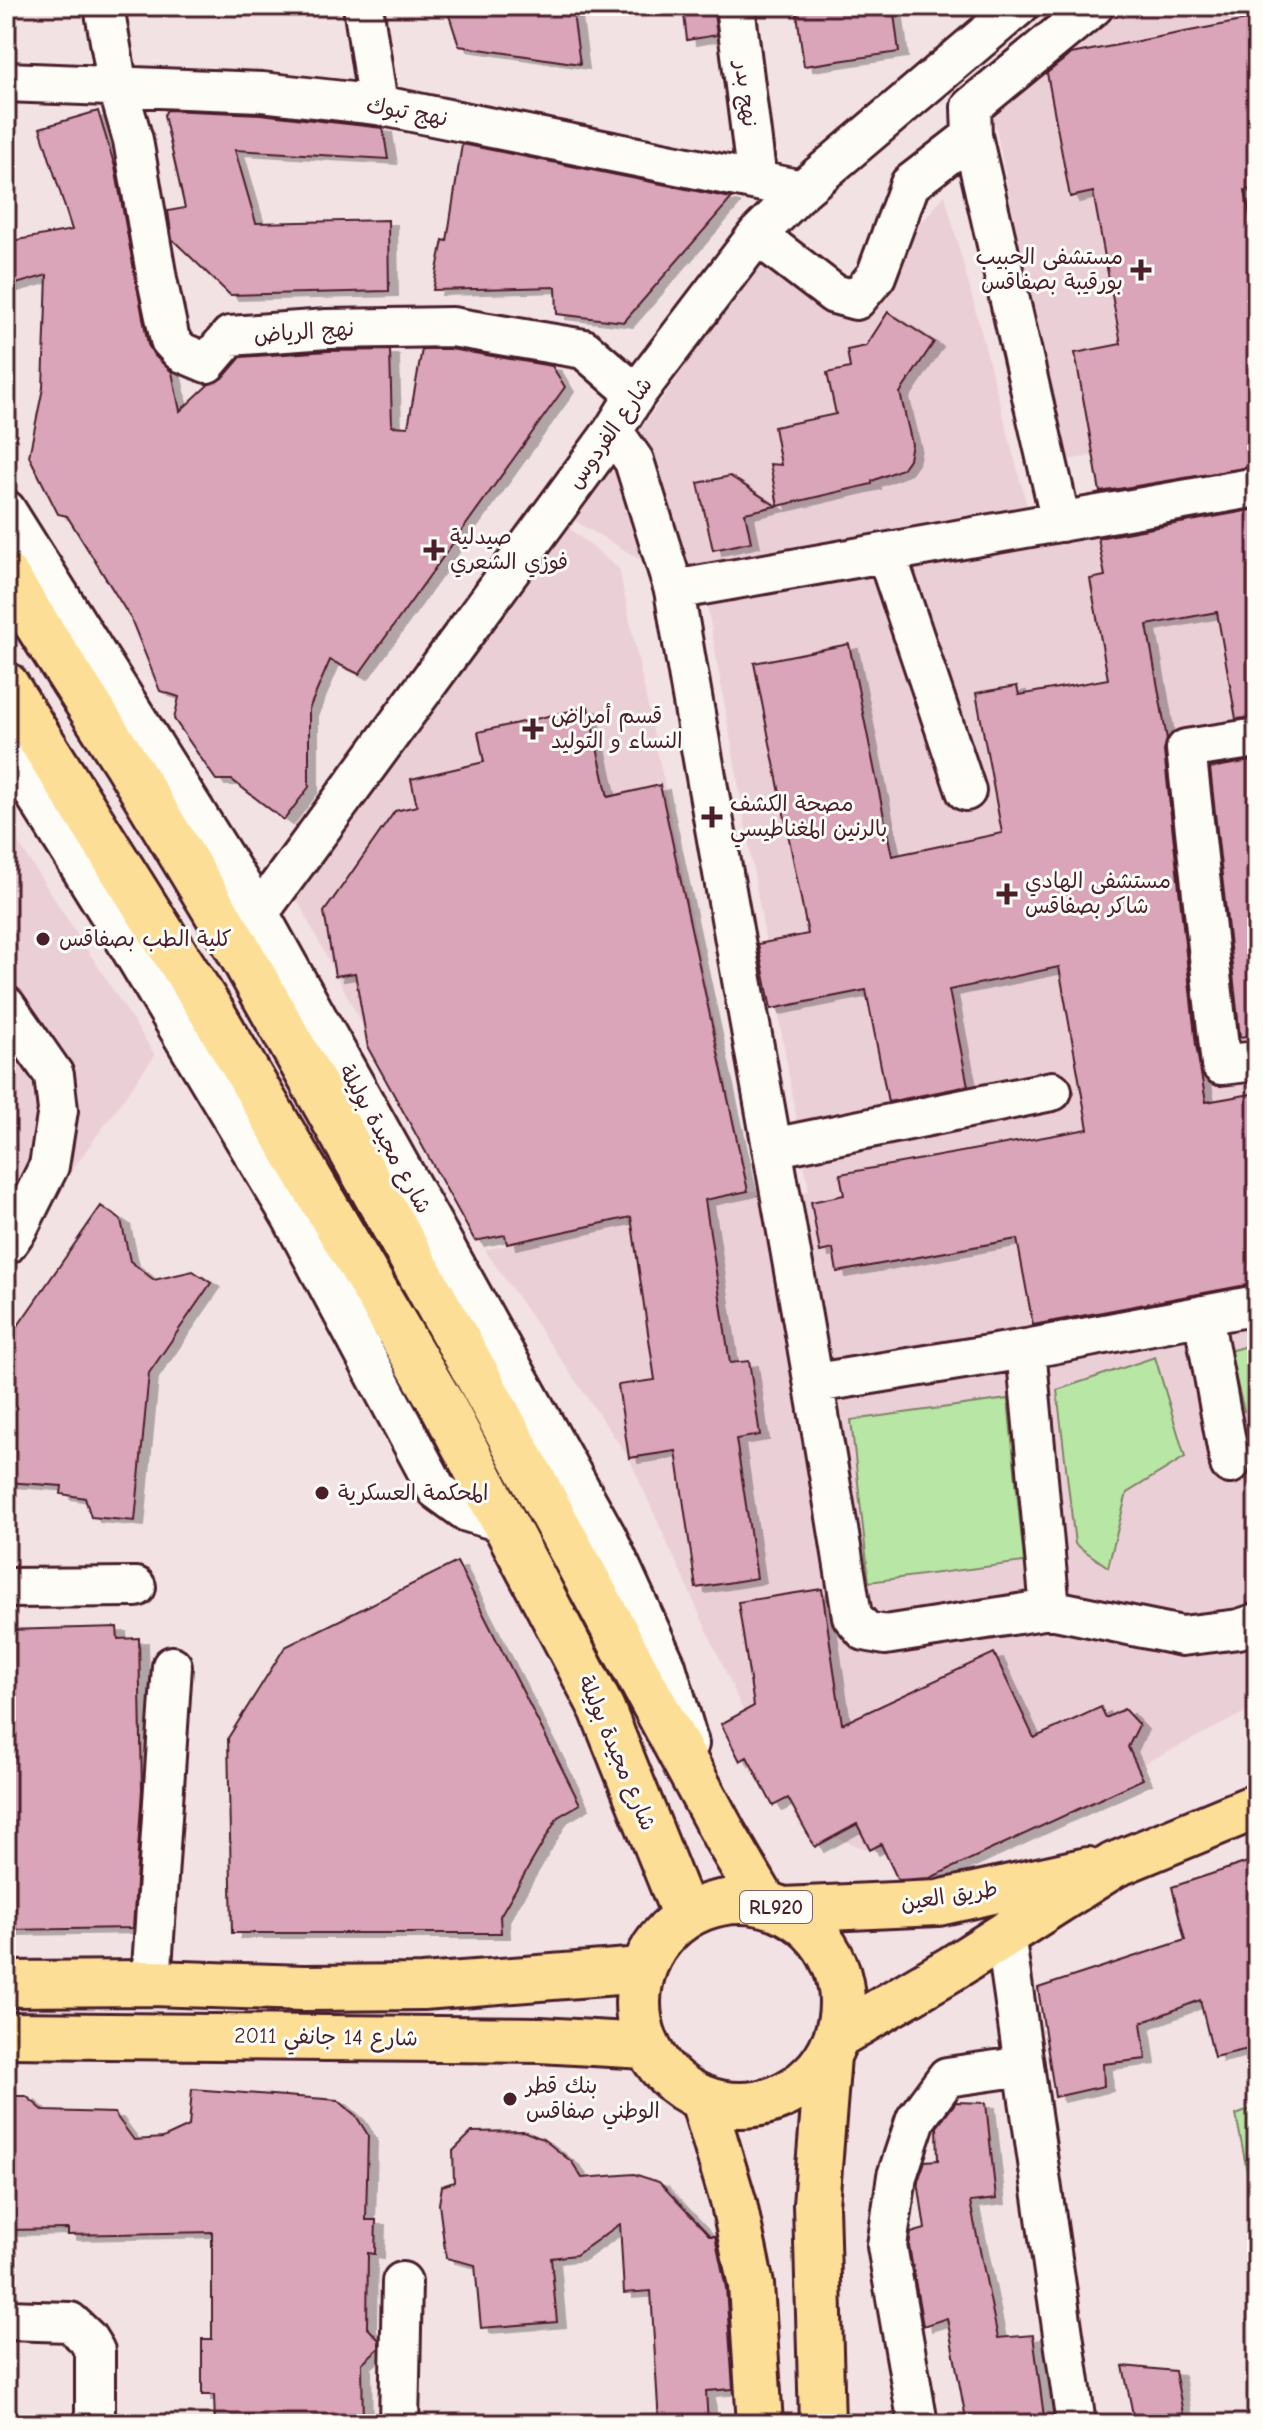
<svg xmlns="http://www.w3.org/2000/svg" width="1263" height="2430" font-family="'Comic Neue','Playpen Sans Arabic',sans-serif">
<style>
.built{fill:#ebcfd7}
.green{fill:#b7e6a5;stroke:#808268;stroke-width:2}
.building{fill:#daa4b9;stroke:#4a1f2b;stroke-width:2;filter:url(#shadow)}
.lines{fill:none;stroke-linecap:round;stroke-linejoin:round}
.minor-casing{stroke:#4a1f2b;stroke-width:44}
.major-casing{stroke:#4a1f2b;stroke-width:50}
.minor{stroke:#fdfcf7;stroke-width:38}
.major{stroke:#fdde96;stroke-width:44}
.poi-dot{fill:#4a1f2b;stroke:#fdfcf7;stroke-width:3}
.labels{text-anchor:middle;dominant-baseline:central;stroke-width:6;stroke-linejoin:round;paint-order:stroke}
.shield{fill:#fdfcf7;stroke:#806168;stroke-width:2}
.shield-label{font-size:20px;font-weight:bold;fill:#4a1f2b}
.street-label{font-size:22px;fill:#4a1f2b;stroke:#fdfcf7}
.poi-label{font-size:22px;fill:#4a1f2b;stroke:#fdfcf7;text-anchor:start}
</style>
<defs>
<filter id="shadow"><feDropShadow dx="9" dy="5" stdDeviation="0" flood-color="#0004"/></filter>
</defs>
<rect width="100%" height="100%" fill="#f2e2e4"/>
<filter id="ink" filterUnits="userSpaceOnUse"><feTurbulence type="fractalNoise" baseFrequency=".0125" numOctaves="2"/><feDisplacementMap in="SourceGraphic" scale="16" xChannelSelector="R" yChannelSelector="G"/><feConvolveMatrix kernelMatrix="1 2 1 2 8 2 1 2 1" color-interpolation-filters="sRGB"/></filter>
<g filter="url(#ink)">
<path class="built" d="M1119,6H1257V427L1062,461L993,114Z
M945,195L1028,510L1257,481V1706L1162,1755L927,1861L870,1850L801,1826L761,1750L629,1458L485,1250L748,1191H809L706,598L575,521L761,260L844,313Z
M568,527L619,569L747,1178L481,1222L383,1049L364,1028L292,890Z
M6,824L155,1055L6,1262Z"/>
<path class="green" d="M1257,1343V1412L1244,1411L1229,1351Z
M1155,1357L1185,1457L1127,1493L1108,1567L1075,1544L1057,1390Z
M1008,1399L1024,1562L869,1582L851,1420Z
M1257,2107V2222L1236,2115Z"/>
<path class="building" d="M446,6H572L580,64L459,46Z
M683,6H713L717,35L687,40Z
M796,6H893L899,52L804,66Z
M1257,18V188L1245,190L1257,253V466L1100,492L1075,353L1121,344L1093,192L1070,197L1047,73L1071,54Z
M167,110L260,114L383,128L388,159L235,150L256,223L388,220L389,291L230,295L172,239L168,211L185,208L164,115Z
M98,111L115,167L148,345L154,355L172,372L180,411L209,384L224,377L241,357L328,351L390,350L392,426L408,427L422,349H450L552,366L565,387L359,674L330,660L309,709V787L284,820L232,780H216L174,719L179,697L160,691L131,619L67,516L58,514L29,456L43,388L47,275L6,287V242L72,230L40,128Z
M462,144L731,198V199L624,322L557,314L556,287L433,290L443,240L447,241Z
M888,312L934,342L900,393L912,444L909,459L902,469L872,481V484L778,506L770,464L781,465L774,427L836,414L827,373L850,368L847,350L866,346Z
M730,476L776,506L745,513L751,542L713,550L698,483Z
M1257,509V717L1236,719L1217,612L1147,625L1167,739L1164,751L1196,1045L1206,1102L1257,1093V1283L1033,1325L1017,1239L837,1272L833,1249L820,1252L811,1202L844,1195L840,1174L1088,1129L1059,967L949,990L968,1086L888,1102L866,990L771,1009L758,944L808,934L754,663L849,644L892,856L1002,833L976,693L1017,686L1019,695L1108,679L1090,579L1105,576L1098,538Z
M588,707L608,797L660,785L748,1191L705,1200L730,1363L749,1361L760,1435L736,1439L757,1578L696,1588L676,1451L629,1458L618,1385L655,1380L631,1217L507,1244L505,1235L475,1241L368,1048L355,973L335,976L324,912L395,811L417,806L411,779L484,762L478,732Z
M1257,760V1034L1240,1037L1210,768Z
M101,1206L121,1220L130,1261L154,1280L193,1271L211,1283L149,1373L135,1521L91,1517L85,1498L61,1494L62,1486L6,1482V1343Z
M457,1562L580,1804L558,1817L500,1916L501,1933H232L228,1738L285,1647Z
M822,1589L842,1724L994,1653L1034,1738L1101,1707L1106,1718L1124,1709L1139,1725L1128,1747L1143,1779L930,1878L898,1880L881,1844L870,1850L857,1824L815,1847L788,1798L773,1806L747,1757L740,1761L721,1724L754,1706L738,1602Z
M117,1627L118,1639L139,1638L142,1789L133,1928L6,1930V1630Z
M1257,1859V2047L1214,2057L1200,2000L1141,2023L1146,2059L1103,2064L1104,2086L1055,2097L1038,1988L1185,1940L1172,1887Z
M192,2089L338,2100L356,2116L368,2135L366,2220H376L375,2254L368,2253L367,2327L379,2340V2348L362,2363L363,2424H215L214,2395H202V2339H212V2232L68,2235V2229L6,2230V2096H26L44,2111L114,2113L134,2140L163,2138L189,2126Z
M956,2102L986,2103L996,2199L970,2202L998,2338L1033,2335L1045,2424H967L947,2318L923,2326L909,2246L911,2233L925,2229L918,2181L925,2161L938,2160L937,2127Z
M523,2131L543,2139L572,2162L582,2178L634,2174L659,2182L710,2236H715L726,2288L733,2389L706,2391L708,2424H659L651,2291L624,2293L620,2224L576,2255L551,2258L557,2322L481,2328L475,2265L446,2258L439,2204L442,2186L454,2182L453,2151L472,2132Z
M1123,2366L1175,2371L1185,2424H1135Z"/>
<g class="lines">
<g class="minor-casing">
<path id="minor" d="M104,6L118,88L133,140L157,279L170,340L181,352L207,363L230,336L327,329L452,327L584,349L636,394
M363,6L378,105
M735,6L757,181
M6,82L262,92L378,105L802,190
M757,235L834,294L856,300L876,276L910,184L972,136
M613,431L634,461L674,590
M1257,487L674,590C731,933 798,1273 852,1616L865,1631L885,1635L1050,1609L1026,1349L1257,1305
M6,510L260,915L607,1537L666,1666L689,1744
M1061,522L972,136L971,107L1094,6
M886,553L966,791
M1257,738L1186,749L1221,1065L1257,1061
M6,748L120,931L292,1218L437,1490L467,1512L504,1523
M245,932L613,431L636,394L757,235L802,190L1019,6
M6,1006L54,1075L58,1110L49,1166L18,1228L6,1245
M772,1148L1052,1091
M1203,1315L1230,1464
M816,1383L1026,1349
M6,1588L136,1587
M1050,1609L1182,1636L1239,1629L1257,1623
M1005,1934L1076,2424
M151,1983L172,1666
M6,2320L70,2322L87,2338L95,2351V2424
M399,2424L402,2282
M918,2424L887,2246L897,2176L916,2119L947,2077L1024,2066"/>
</g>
<g class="major-casing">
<path id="major" d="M6,576L126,763L236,945L477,1375L725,1836L765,1904
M6,685L213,1014L444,1408L602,1709L685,1916
M638 2003a102 102 0 1 1 204 0a102 102 0 1 1-204 0Z
M783,1910L938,1903L1088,1870
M6,1984L151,1983L303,1988L423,1987L642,1970
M6,2035L540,2040L646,2046
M837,2036L951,1969L1114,1865L1257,1806
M703,2100L734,2204L751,2285L760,2424
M822,2424L816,2205L828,2056"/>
</g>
<use href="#minor" class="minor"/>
<use href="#major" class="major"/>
</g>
</g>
<g class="poi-dot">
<path d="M1137 258h8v8h8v8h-8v8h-8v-8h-8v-8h8z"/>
<path d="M430 538h8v8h8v8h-8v8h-8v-8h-8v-8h8z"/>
<path d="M529 717h8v8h8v8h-8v8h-8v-8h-8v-8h8z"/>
<path d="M708 805h8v8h8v8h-8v8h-8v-8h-8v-8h8z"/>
<path d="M1003 882h8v8h8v8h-8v8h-8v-8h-8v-8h8z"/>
<circle cx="43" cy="939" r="8"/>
<circle cx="322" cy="1493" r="8"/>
<circle cx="510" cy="2099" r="8"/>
</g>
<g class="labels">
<rect class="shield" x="740" y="1891" width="72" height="32" rx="6"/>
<g class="shield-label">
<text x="776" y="1907">RL920</text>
</g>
<g class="street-label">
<text transform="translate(746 94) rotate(83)">نهج بدر</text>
<text transform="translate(407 112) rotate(10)">نهج تبوك</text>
<text transform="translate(304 332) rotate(-4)">نهج الرياض</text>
<text transform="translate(610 433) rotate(-55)">شارع الفردوس</text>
<text transform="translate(385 1139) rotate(61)">شارع مجيدة بوليلة</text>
<text transform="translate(617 1753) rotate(67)">شارع مجيدة بوليلة</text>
<text transform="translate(949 1896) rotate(-9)">طريق العين</text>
<text transform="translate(326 2037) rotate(1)">شارع 14 جانفي 2011</text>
</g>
<g class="poi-label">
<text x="1123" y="257" text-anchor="end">مستشفى الحبيب<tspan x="1123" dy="25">بورقيبة بصفاقس</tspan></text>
<text x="450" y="537">صيدلية<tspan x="450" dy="25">فوزي الشعري</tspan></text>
<text x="551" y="716">قسم أمراض<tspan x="551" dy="25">النساء و التوليد</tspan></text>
<text x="730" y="804">مصحة الكشف<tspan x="730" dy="25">بالرنين المغناطيسي</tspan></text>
<text x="1025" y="881">مستشفى الهادي<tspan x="1025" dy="25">شاكر بصفاقس</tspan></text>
<text x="59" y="939">كلية الطب بصفاقس</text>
<text x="338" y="1493">المحكمة العسكرية</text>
<text x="526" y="2086">بنك قطر<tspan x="526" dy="25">الوطني صفاقس</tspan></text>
</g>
</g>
<rect width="1263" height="2430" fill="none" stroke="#fdfcf7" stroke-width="32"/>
<rect x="16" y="16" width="1231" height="2398" fill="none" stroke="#4a1f2b" stroke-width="3" filter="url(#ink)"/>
</svg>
